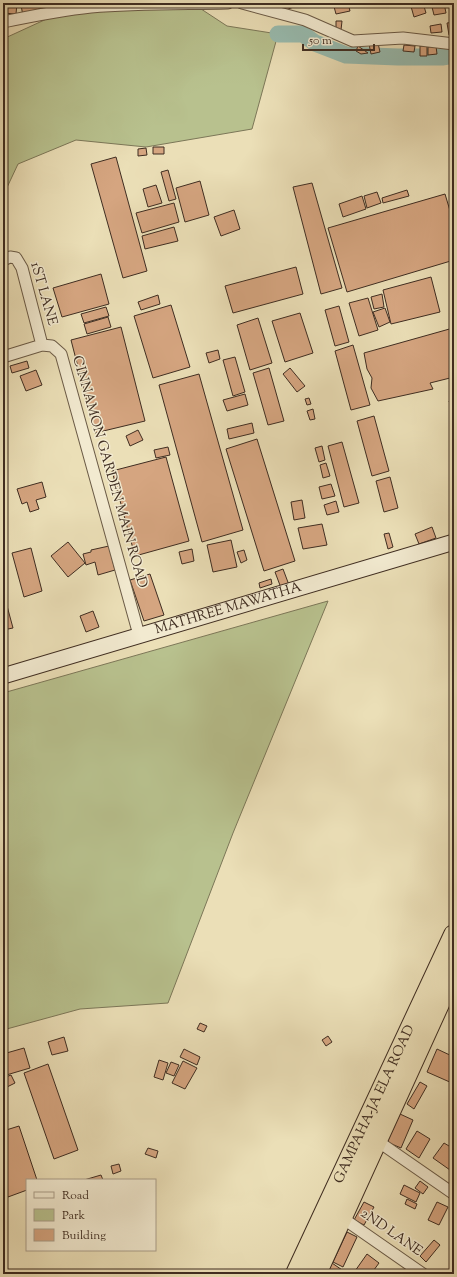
<svg xmlns="http://www.w3.org/2000/svg" width="457" height="1277" font-family="'Sorts Mill Goudy',serif">
<style>
.green{fill:#b8c18e;stroke:#7c7758}
.lines{fill:none;stroke-linecap:round;stroke-linejoin:round}
.river{stroke:#98bcb0;stroke-width:17}
.building{fill:#d5a580;stroke:#3f2d21}
.street-casing{stroke:#6a5a46;stroke-width:13}
.secondary-casing{stroke:#3f2d21;stroke-width:17}
.highway-casing{stroke:#3f2d21;stroke-width:22}
.street{stroke:#f2ead0;stroke-width:11}
.secondary{stroke:#f2ead0;stroke-width:15}
.highway{stroke:#ebdfb7;stroke-width:20}
.labels{text-anchor:middle;dominant-baseline:central;stroke-width:3;stroke-linejoin:round;paint-order:stroke}
.street-label{font-size:14px;fill:#3f2d21;stroke:#f2ead0}
</style>
<rect width="100%" height="100%" fill="#ebdfb7"/>
<filter id="stains"><feTurbulence type="fractalNoise" baseFrequency=".005" numOctaves="4"/><feColorMatrix values="0 0 0 0 .2 0 0 0 0 .09 0 0 0 0 .02 0 0 0 .5 -.17"/></filter>
<radialGradient id="worn" r=".72"><stop offset=".6" stop-color="#630" stop-opacity="0"/><stop offset="1" stop-color="#630" stop-opacity=".3"/></radialGradient>
<path class="green" d="M192,3L227,26L278,34L252,129L146,147L76,140L18,164L3,196V39L64,11Z
M328,601L233,833L168,1003L80,1009L3,1030V693Z"/>
<g class="lines">
<path class="river" d="M278,34H303L315,43L346,55L398,57H442L454,55"/>
</g>
<path class="building" d="M3,3H17L16,14L3,13Z
M31,3H38L40,12L23,16L21,5Z
M45,3H55L56,7L46,8Z
M283,3H295L296,6L286,10Z
M302,3H316L304,7Z
M333,3H348L350,11L336,14Z
M410,3H423L426,13L414,17Z
M431,3H444L446,13L434,15Z
M336,21H342L341,30H336Z
M454,22V34L449,35L447,23Z
M441,24L442,32L431,33L430,26Z
M378,43L380,52L371,54L369,44Z
M404,45L415,46L414,52L403,51Z
M358,46L368,53L361,54L356,51Z
M420,46H427V56H420Z
M436,46L437,54L428,55V47Z
M153,147H164V154H153Z
M146,148L147,155L138,156V149Z
M116,157L147,271L123,278L91,164Z
M168,170L176,199L169,201L161,172Z
M200,181L209,215L185,222L176,188Z
M312,183L342,288L321,294L293,187Z
M156,185L162,203L148,207L143,189Z
M407,190L409,196L383,203L382,198Z
M377,192L381,203L367,208L364,196Z
M445,194L454,224V260L347,292L328,228Z
M362,196L366,209L343,217L339,204Z
M174,203L179,222L142,233L136,213Z
M234,210L240,229L221,236L214,217Z
M174,227L178,241L145,249L142,236Z
M296,267L303,294L233,313L225,286Z
M101,274L109,304L62,317L53,288Z
M431,277L440,312L391,324L383,290Z
M382,294L384,307L374,309L371,297Z
M158,295L160,304L141,310L138,302Z
M368,298L378,330L359,336L349,303Z
M171,305L190,367L153,378L134,316Z
M339,306L349,342L335,346L325,310Z
M106,307L109,316L84,323L81,314Z
M385,308L390,322L379,327L373,312Z
M300,313L313,353L285,362L272,321Z
M108,317L111,327L87,334L84,324Z
M258,318L272,363L250,370L237,325Z
M454,321V377L430,383L433,389L378,401L371,388L372,378L367,369L364,353L453,328L452,322Z
M121,327L145,421L95,433L71,340Z
M353,345L370,405L351,410L335,351Z
M218,350L220,359L209,363L206,353Z
M235,357L245,392L233,396L223,360Z
M27,361L29,368L12,373L10,366Z
M269,368L284,421L268,425L253,373Z
M290,368L305,386L297,392L283,374Z
M36,370L42,385L26,391L20,376Z
M199,374L243,530L202,542L159,385Z
M245,394L248,405L227,411L223,400Z
M309,398L311,404L307,405L305,399Z
M454,399V416L449,401Z
M313,409L315,419L310,420L307,411Z
M374,416L389,471L372,476L357,421Z
M252,423L254,433L229,439L227,429Z
M138,430L143,440L130,446L126,436Z
M257,439L295,561L264,571L226,449Z
M342,442L359,503L344,507L328,446Z
M322,446L325,460L319,462L315,448Z
M168,447L170,455L156,458L154,450Z
M166,457L189,541L135,556L112,471Z
M326,463L330,476L323,478L320,465Z
M390,477L398,508L384,512L376,481Z
M42,482L46,497L36,500L39,509L30,512L27,502L22,504L17,489Z
M331,484L335,496L322,499L319,487Z
M302,500L305,518L294,520L291,502Z
M336,501L339,512L327,515L324,505Z
M322,524L327,545L303,549L298,528Z
M432,527L436,538L419,544L415,534Z
M389,533L393,547L388,549L384,534Z
M231,540L237,567L213,572L207,545Z
M68,542L85,563L68,577L51,556Z
M109,546L115,570L98,575L95,562L86,565L83,554L91,552V550Z
M31,548L42,591L24,597L12,553Z
M192,549L194,561L182,564L179,552Z
M244,550L247,560L241,563L237,552Z
M283,569L289,585L281,588L275,572Z
M150,574L164,615L144,621L130,580Z
M271,579L272,584L260,588L259,583Z
M3,591L13,628L3,630Z
M93,611L99,627L86,632L80,616Z
M200,1023L207,1026L204,1032L197,1029Z
M328,1036L332,1042L326,1046L322,1040Z
M64,1037L68,1051L52,1055L48,1042Z
M24,1048L30,1068L3,1076V1054Z
M184,1049L200,1057L197,1065L180,1057Z
M437,1049L454,1057V1078L452,1083L427,1072Z
M159,1060L168,1063L163,1080L154,1077Z
M183,1061L197,1068L185,1089L172,1083Z
M171,1062L179,1065L174,1076L166,1073Z
M48,1064L78,1150L54,1159L24,1073Z
M11,1075L15,1083L5,1088L6,1091L3,1092V1078Z
M420,1082L427,1086L414,1109L407,1104Z
M400,1114L413,1120L401,1148L387,1142Z
M19,1126L37,1180H27V1190L8,1197L3,1182V1131Z
M417,1131L430,1139L419,1158L406,1149Z
M444,1143L454,1149V1164L450,1170L433,1158Z
M148,1148L158,1151L156,1158L145,1154Z
M119,1164L121,1171L113,1174L111,1166Z
M101,1175L103,1180H84Z
M420,1181L428,1187L423,1194L415,1188Z
M404,1185L420,1193L416,1202L400,1194Z
M407,1199L417,1204L415,1209L405,1204Z
M364,1202L374,1207L364,1225L354,1220Z
M437,1202L448,1207L439,1225L428,1220Z
M347,1232L357,1237L343,1267L333,1262Z
M434,1240L440,1245L426,1262L420,1256Z
M367,1254L379,1263L371,1274H359L355,1271Z
M332,1263L348,1274H333L328,1270Z"/>
<g class="lines">
<g class="street-casing">
<path id="street" d="M242,3L305,20L353,41L403,38L454,44
M3,22C32,16 61,10 91,7C136,3 182,4 228,3
M3,260L10,257L16,258L22,268L42,345
M3,357L42,345L52,346L61,354L139,635
M376,1140L454,1194
M341,1217L423,1274"/>
</g>
<g class="secondary-casing">
<g id="secondary">
<path id="s1" d="M3,676L454,542"/>
</g>
</g>
<g class="highway-casing">
<g id="highway">
<path id="s2" d="M296,1274L454,935"/>
<path d="M316,1274L454,971"/>
</g>
</g>
<use href="#street" class="street"/>
<use href="#secondary" class="secondary"/>
<use href="#highway" class="highway"/>
</g>
<g class="labels">
<g class="street-label">
<text transform="translate(43 294) rotate(74)">1ST LANE</text>
<text transform="translate(109 472) rotate(74)">CINNAMON GARDEN MAIN ROAD</text>
<text stroke="none"><textPath href="#s1" startOffset="235">MATHREE MAWATHA</textPath></text>
<text stroke="none"><textPath href="#s2" startOffset="187">GAMPAHA-JA ELA ROAD</textPath></text>
<text transform="translate(391 1233) rotate(35)">2ND LANE</text>
</g>
</g>
<rect width="457" height="1277" fill="none" stroke="#ebdfb7" stroke-width="16"/>
<rect x="4" y="4" width="449" height="1269" fill="none" stroke="#3f2d21" stroke-width="2"/>
<rect x="8" y="8" width="441" height="1261" fill="none" stroke="#3f2d21"/>
<rect x="26" y="1179" width="130" height="72" fill="#f2ead0" stroke="#aa9e8a"/>
<rect x="34" y="1192" width="20" height="6" fill="#f2ead0" stroke="#aa9e8a"/>
<text x="62" y="1199" font-size="12" fill="#3f2d21">Road</text>
<rect x="34" y="1209" width="20" height="12" fill="#b8c18e" stroke="#aa9e8a"/>
<text x="62" y="1219" font-size="12" fill="#3f2d21">Park</text>
<rect x="34" y="1229" width="20" height="12" fill="#d5a580" stroke="#aa9e8a"/>
<text x="62" y="1239" font-size="12" fill="#3f2d21">Building</text>
<path d="M303 44v6h71v-6" fill="none" stroke="#3f2d21" stroke-width="2"/>
<text x="309" y="44" font-size="12" fill="#3f2d21" stroke="#f2ead0" stroke-width="3" paint-order="stroke">50 m</text>
<rect width="100%" height="100%" filter="url(#stains)"/>
<rect width="100%" height="100%" fill="url(#worn)"/>
</svg>
